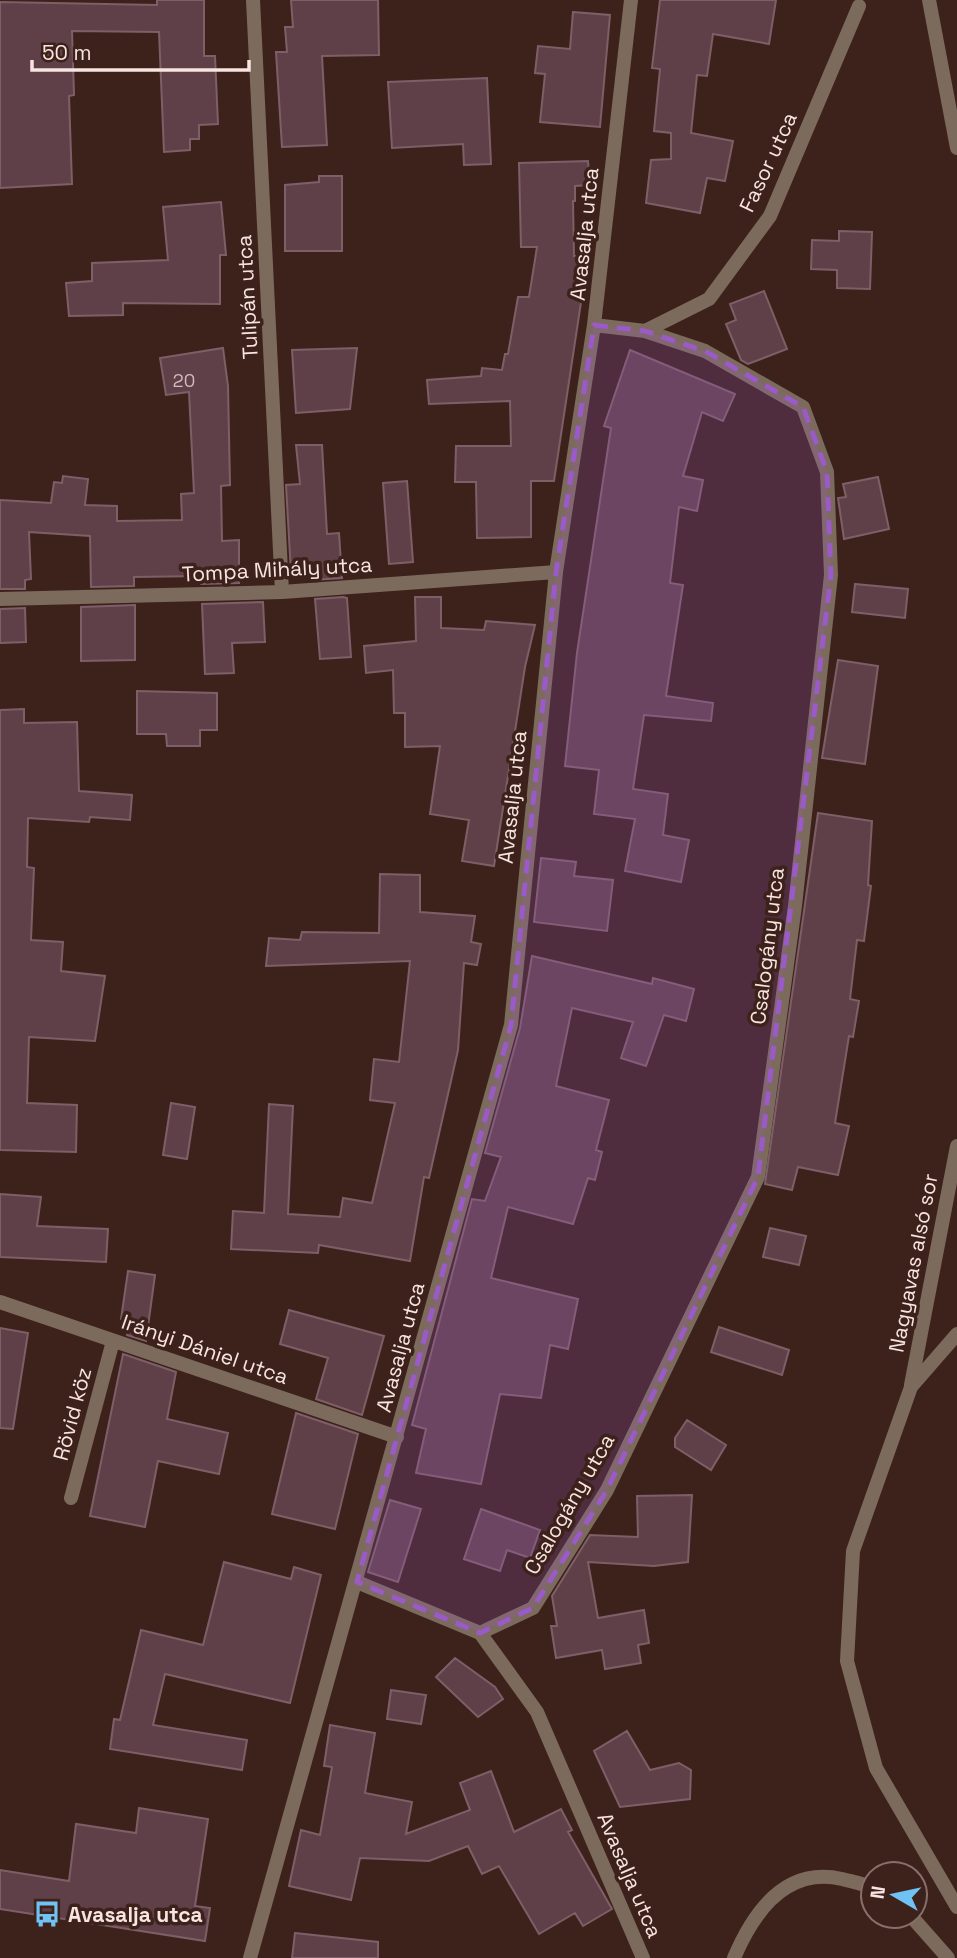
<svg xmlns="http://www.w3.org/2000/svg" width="957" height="1958" font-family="'Space Grotesk',sans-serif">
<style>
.building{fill:#5f4049;stroke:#7e5e67;stroke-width:2}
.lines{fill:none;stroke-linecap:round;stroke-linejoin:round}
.minor{stroke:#7c6b5c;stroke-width:14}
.marked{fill:#9a5ac7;fill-opacity:0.2;stroke:#9a5ac7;stroke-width:5;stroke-dasharray:14 9;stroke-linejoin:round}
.labels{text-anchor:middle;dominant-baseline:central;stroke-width:7;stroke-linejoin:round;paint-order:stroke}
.number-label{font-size:18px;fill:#d2bbba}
.street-label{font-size:21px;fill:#f8e4e0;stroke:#3d221c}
.poi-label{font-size:21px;font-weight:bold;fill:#f8e4e0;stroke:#3d221c;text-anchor:start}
</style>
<rect width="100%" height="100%" fill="#3d221c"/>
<path class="building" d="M157,0H204V56H215L218,124L199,125V139H190V150L164,152L159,32L72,31L74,95L69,96L72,184L0,188V2L157,5Z
M291,0H378L379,55L322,56L327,145L282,147L276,52H287L285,27H293Z
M660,0H776L769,44L713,34L707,76L697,75L691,133L733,141L725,181L707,178L700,213L646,203L651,160L671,159V133L654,131L660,69L652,68Z
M573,12L610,15L600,127L540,122L545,74L535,73L538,46L570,49Z
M487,78L491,164L464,165L463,144L392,148L388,82Z
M588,161L590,185L575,186V201H573L574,256H588L554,481H531V537L477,538L476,482H455L456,446H511L510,401L429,404L427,380L481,376L482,368L502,370L505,354H508L518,297H529L537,247H521L519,163Z
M319,176H342V251H285V185L319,182Z
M221,202L226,255H220V304L123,303V315L69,316L66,283L92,281V263L168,260L163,207Z
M839,231L872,232L870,289L837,288V270L811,269L812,240L839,241Z
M764,291L787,349L748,364L741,360L726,324L736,320L730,304Z
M223,348L228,386L230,485L221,486L222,541L239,540V583L201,584V576L134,577V586L91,587L90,536L29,532L31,579L25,580V589H0V500L51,503L54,482L62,483L63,476L88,479L85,505L117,506V521L182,520L181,494L194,493L189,392L166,395L160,358Z
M357,348L350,409L296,413L292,350Z
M630,350L735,394L723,421L702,412L683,476L703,480L697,511L679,507L670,583L683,585L666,696L713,703L711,721L644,715L633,789L668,794L663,835L689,840L681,882L625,871L635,819L594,814L599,770L565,766L577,653L611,428L604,426Z
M296,445H322L327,534L339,533L342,578L313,580V572L291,573L286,485L300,484Z
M878,477L889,529L844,539L838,498L846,497L843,484Z
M407,481L413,562L389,564L383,483Z
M855,584L908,589L905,618L852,612Z
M343,597L347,598L351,657L320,659L315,599Z
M415,597H441V628L484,630L486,621L535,625L525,667L494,866L462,861L469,820L430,814L440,746L405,747V713H394L393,670L366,673L364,646L416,641Z
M263,602L265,642L232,643L234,673L205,674L202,604Z
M135,605V660L81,661V607Z
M25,608L26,642L0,643V609Z
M838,660L878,666L865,764L822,758Z
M137,691L217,693V730H200V746H167L166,734H137Z
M24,709V723L77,722L79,791L132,795L130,820L90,817L89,822L28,818L27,867L34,868L31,940L63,942L61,971L105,976L95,1041L29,1037L27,1103L77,1105L76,1152L0,1150V710Z
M818,813L872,821L868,885L871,886L864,941L857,940L850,999L859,1001L853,1037L849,1036L835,1123L849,1126L838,1175L798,1167L792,1190L765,1184Z
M541,858L576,862L574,876L613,880L607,931L534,922Z
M380,874L420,875V912L475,916L471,942L481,944L477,965L464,963L458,1050L429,1178L424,1177L410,1261L319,1245L318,1253L231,1249L233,1211L264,1213L269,1104L293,1106L288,1214L340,1217L343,1198L372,1203L395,1103L370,1100L374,1059L399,1062L410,961L266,966L269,938L300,940L302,932L379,933Z
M532,956L652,984L653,978L694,989L686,1021L664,1015L646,1066L621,1058L633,1022L572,1008L556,1086L609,1100L596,1150L602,1152L595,1180L588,1178L573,1224L508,1207L491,1278L578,1299L568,1349L550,1345L541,1398L500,1394L481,1484L416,1473L426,1429L412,1425L472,1199L485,1201L501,1157L485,1153L520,1028Z
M171,1103L195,1107L187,1159L163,1155Z
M0,1194L41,1197L37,1226L108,1229L106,1262L0,1257Z
M770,1228L806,1236L799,1265L763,1257Z
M128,1271L155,1275L146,1341L127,1335L130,1320L121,1319Z
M289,1310L384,1336L362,1415L316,1399L328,1358L280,1344Z
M719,1327L789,1350L782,1375L711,1352Z
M0,1328L28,1333L13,1429L0,1428Z
M123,1354L176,1372L167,1419L228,1433L219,1474L158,1461L145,1527L90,1516Z
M296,1413L358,1434L335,1529L272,1514Z
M687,1420L726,1445L711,1470L675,1447V1438Z
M692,1495L688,1562L654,1566L588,1562L598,1618L644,1610L649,1643L638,1645L641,1663L605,1669L602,1650L556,1658L551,1626H557L552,1596L590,1535L638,1537L637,1496Z
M390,1500L421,1509L398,1582L368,1572Z
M481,1509L540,1530L530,1558L507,1550L500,1571L464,1559Z
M224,1562L291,1579L294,1567L321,1575L290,1703L165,1674L153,1725L247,1740L242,1770L110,1749L114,1719L120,1720L141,1630L203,1645Z
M455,1658L495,1687L503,1699L478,1717L436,1677Z
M391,1690L426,1695L421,1724L387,1719Z
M330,1725L375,1733L365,1793L412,1802L406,1834L470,1810L460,1783L491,1771L514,1832L561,1809L572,1830L568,1832L612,1909L583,1926L575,1913L539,1934L499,1866L482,1874L468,1846L429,1861L360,1858L351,1900L289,1886L301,1830L320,1835L332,1767L324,1766Z
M627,1731L650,1770L679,1763L691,1770L690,1799L620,1807L594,1751Z
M139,1808L208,1819L195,1906L210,1908L205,1941L0,1909V1870L69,1881L76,1824L136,1833Z
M295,1933L378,1942V1958H292Z"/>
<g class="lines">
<path class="minor" d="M253,0L282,592
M929,0L957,148
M645,331L709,299L770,216L859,6
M0,599L282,592L556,572
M0,1302L397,1437
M957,1334L911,1387L853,1551L847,1661L876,1768L957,1907
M911,1385L957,1146
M71,1498L113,1341
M357,1582L480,1633L537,1712L643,1958
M480,1633L533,1608L607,1490L758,1177L795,906L831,575L827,472L803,407L705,351L645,331L594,325
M911,1916L948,1958
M250,1958L511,1025L556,572L594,325L631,0
M734,1958C753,1913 785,1866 842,1879C853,1882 864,1883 873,1889"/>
</g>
<path class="marked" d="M594,325L645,331L705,351L803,407L827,472L831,575L758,1177L607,1490L533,1608L480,1633L357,1582L511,1025L556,572Z"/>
<defs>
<g id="bus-bare" transform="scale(2.1)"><path d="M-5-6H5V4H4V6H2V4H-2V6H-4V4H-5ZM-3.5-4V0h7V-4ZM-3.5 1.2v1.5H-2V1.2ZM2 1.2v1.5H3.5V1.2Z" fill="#70c2f4" stroke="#3d221c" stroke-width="2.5" paint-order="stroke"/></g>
</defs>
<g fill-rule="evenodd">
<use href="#bus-bare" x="47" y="1914"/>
</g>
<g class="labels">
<g class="number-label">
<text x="184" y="380">20</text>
</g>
<g class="street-label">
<text transform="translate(768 162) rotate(-65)">Fasor utca</text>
<text transform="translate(584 234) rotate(-84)">Avasalja utca</text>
<text transform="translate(247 297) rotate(-93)">Tulipán utca</text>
<text transform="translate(277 569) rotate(-3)">Tompa Mihály utca</text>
<text transform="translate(512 797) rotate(-84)">Avasalja utca</text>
<text transform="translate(767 946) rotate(-83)">Csalogány utca</text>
<text transform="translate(913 1263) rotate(-79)">Nagyavas alsó sor</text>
<text transform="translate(400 1347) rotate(-75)">Avasalja utca</text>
<text transform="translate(205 1349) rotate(19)">Irányi Dániel utca</text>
<text transform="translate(72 1414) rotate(-75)">Rövid köz</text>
<text transform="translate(569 1504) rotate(-60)">Csalogány utca</text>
<text transform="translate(630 1875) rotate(67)">Avasalja utca</text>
</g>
<g class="poi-label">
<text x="68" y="1914">Avasalja utca</text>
</g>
</g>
<g transform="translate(894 1895) rotate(279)"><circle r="33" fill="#3d221c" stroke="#88706a" stroke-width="2"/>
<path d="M0-5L12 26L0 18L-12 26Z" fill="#70c2f4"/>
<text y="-10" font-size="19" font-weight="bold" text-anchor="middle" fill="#f8e4e0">N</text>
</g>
<path d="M32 60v10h217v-10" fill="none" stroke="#f8e4e0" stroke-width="3.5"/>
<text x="42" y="60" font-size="21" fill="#f8e4e0" stroke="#3d221c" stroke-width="5" paint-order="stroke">50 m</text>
</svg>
